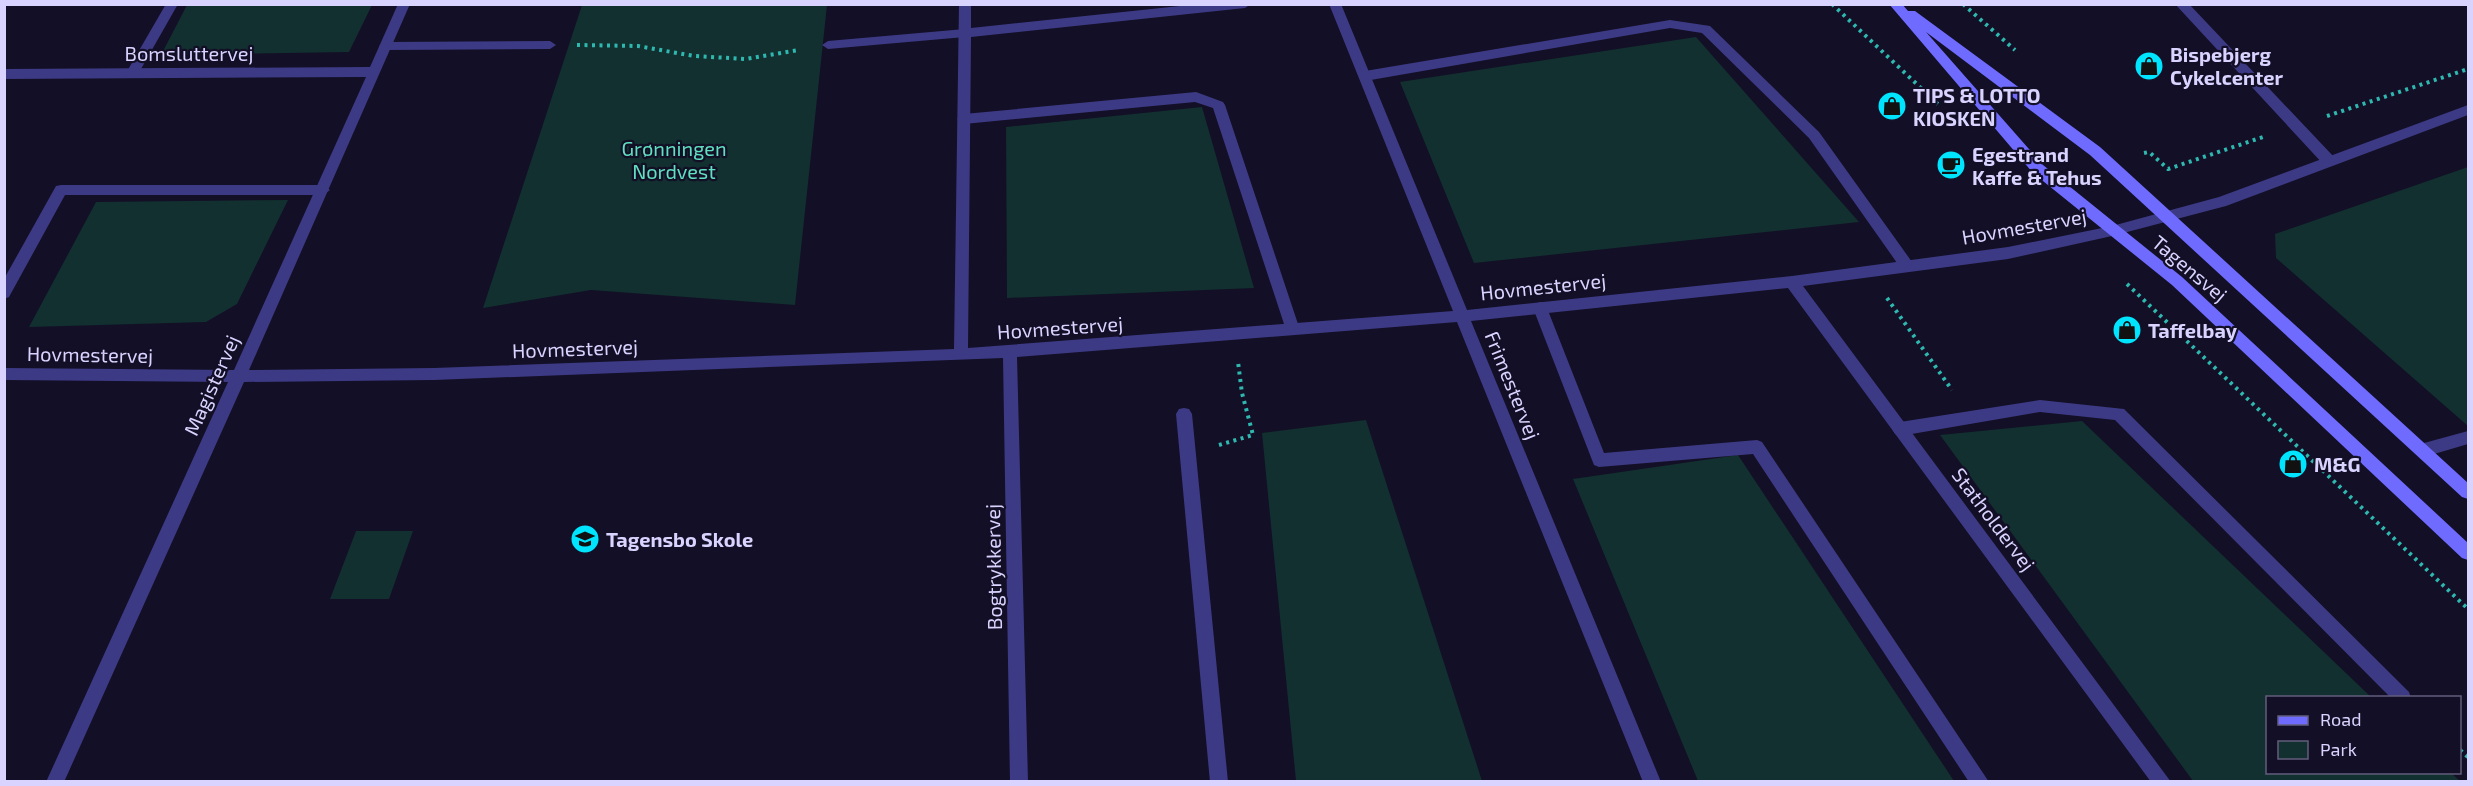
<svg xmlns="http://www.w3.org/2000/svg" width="2473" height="786" font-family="'Exo 2',sans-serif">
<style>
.green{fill:#12302f}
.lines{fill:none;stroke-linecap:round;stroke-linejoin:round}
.path{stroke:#2fb8b0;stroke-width:4;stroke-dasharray:3 4.5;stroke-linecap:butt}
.lane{fill:#3d3a85;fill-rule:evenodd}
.street{fill:#3d3a85;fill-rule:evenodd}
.secondary{fill:#6f6bff;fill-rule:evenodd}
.labels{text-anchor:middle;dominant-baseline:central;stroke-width:4.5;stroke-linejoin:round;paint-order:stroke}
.street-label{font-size:20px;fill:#d9d4ff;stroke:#130f26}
.poi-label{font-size:20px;font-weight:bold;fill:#d9d4ff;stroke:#130f26;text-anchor:start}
.park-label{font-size:20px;fill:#5fe0c0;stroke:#130f26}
</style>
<rect width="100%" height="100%" fill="#130f26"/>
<path class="green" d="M187,5V4L372,5L349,52L161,55Z
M582,5H827L795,305L591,290L483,308Z
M1696,37L1859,222L1474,263L1400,82Z
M1202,107L1254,288L1007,298L1006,127Z
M2468,167V426L2276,258L2275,234Z
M288,200L237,304L206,322L29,327L96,202Z
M1366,420L1482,781H1296L1262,433Z
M2082,421L2371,697L2268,698V772H2450L2460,781H2193L1940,435Z
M1738,455L1954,781H1698L1573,479Z
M356,531H413L389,599H330Z"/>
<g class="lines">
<path class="path" d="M1832,4L1941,107
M1963,4L2015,50
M577,45L638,46L694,56L746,59L799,50
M2327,116L2468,69
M2144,153L2149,152L2168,169L2266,136
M2127,284L2468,609
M1887,298L1952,390
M1219,445L1253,435L1242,393L1238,362
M2460,750L2468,757"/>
<path class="lane" d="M166,4H178L137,76H127L126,73Z
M2175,4H2189L2334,157L2336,161L2334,165H2324Z
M1670,20L1710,26L1819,132L1912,262L1914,266L1912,270H1902L1809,138L1702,33L1670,28L1365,81L1359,76L1365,71Z
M965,29L971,33L965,37L828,49L822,45L828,41Z
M550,41L556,45L550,49L385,50L379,46L385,42Z
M1196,92L1223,102L1225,105L1300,330L1298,334H1288L1286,330L1213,108L1195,102L964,124L957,119L964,114Z
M61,185H323L330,190L323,195H65L9,297L4,299V279L56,186Z
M1540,302L1545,304L1547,308L1604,453L1757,440L1762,442L1989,782H1969L1753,454L1599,467L1594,465L1533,308L1535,304Z
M2040,400L2124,409L2409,692L2411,698H2391L2115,420L2040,412L1900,436L1895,434L1892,429L1895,424L1900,422Z
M1184,408L1189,409L1192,414L1228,782H1210L1176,414L1179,409Z
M2468,431V444L2424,457L2419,455L2416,450L2419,445L2424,443Z"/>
<path class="street" d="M398,4H410L249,370L434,368L954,349L959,4H971V28L1199,4H1251L1245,8L971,37L968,348L1453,311L1329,4H1341L1467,310L1792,276L2008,247L2112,226L2219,197L2468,105V115L2226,206L2112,236L2008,259L1803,286L2171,782H2151L1788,288L1471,321L1661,782H1643L1457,322L1017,357L1028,782H1010L1003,358L434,380L244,382L64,782H46L228,382L4,380V368L234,370L366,77L4,79V69L370,67Z"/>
<path class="secondary" d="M1889,4H1902L1908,11H1915L2100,147L2468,483V499L2462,497L2090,155L1926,32L2043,165L2182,277L2468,543V560L2462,558L2172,285L2033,173Z"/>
</g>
<defs>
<g id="shop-disc" transform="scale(1.5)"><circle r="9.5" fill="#00e5ff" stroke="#130f26"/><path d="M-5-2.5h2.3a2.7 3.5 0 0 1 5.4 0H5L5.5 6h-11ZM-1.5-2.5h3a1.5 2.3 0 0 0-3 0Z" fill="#111"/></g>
<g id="cafe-disc" transform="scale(1.5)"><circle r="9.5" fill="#00e5ff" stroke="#130f26"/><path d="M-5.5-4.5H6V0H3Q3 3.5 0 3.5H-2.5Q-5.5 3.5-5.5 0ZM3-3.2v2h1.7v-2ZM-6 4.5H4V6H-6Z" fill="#111"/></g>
<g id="school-disc" transform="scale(1.5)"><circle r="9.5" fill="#00e5ff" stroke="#130f26"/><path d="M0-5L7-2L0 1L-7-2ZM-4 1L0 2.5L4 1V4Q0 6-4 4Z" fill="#111"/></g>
</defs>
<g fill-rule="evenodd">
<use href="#shop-disc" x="2149" y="66"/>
<use href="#shop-disc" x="1892" y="106"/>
<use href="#cafe-disc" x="1951" y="165"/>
<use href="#shop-disc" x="2127" y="330"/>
<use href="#shop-disc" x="2293" y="464"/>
<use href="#school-disc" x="585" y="539"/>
</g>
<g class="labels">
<g class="street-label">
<text x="189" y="53">Bomsluttervej</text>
<text transform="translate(2024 226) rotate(-10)">Hovmestervej</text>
<text transform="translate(2190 268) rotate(40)">Tagensvej</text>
<text transform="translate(1543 286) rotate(-6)">Hovmestervej</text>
<text transform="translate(1060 327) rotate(-4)">Hovmestervej</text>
<text transform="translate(575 348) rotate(-2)">Hovmestervej</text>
<text transform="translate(90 354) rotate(1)">Hovmestervej</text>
<text transform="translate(211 385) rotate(-66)">Magistervej</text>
<text transform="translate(1513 385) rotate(68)">Frimestervej</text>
<text transform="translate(1994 519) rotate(53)">Statholdervej</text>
<text transform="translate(993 567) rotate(-91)">Bogtrykkervej</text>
</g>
<g class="poi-label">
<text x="2170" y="54">Bispebjerg<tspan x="2170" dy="23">Cykelcenter</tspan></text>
<text x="1913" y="95">TIPS &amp; LOTTO<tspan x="1913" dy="23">KIOSKEN</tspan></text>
<text x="1972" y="154">Egestrand<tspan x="1972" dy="23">Kaffe &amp; Tehus</tspan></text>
<text x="2148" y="330">Taffelbay</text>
<text x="2314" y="464">M&amp;G</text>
<text x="606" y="539">Tagensbo Skole</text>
</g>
<g class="park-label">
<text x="674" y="148">Grønningen<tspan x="674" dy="23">Nordvest</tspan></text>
</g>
</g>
<rect width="2473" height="786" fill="none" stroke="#d9d4ff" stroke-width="12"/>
<rect x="2266" y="696" width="195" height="78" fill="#130f26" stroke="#625e7d" stroke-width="1.5"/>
<rect x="2278" y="716" width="30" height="9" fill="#6f6bff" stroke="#625e7d" stroke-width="1.5"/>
<text x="2320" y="726" font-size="18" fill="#d9d4ff">Road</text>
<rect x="2278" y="741" width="30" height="18" fill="#12302f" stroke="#625e7d" stroke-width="1.5"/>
<text x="2320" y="756" font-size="18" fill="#d9d4ff">Park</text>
</svg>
